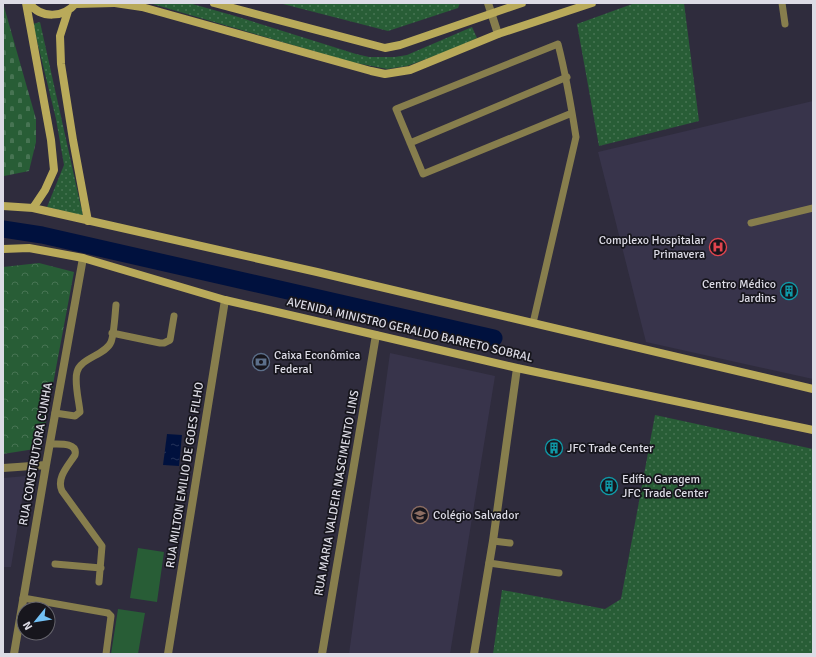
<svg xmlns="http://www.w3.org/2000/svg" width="816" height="657" font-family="Signika,sans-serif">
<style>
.built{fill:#38344b}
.grass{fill:url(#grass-dots)}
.cemetery{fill:url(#cemetery-stones)}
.park{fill:url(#park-crowns)}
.garden{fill:#285d36}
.water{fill:url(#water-ripples)}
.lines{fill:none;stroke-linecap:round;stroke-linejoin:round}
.canal{stroke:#00113e;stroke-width:17}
.lane{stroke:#877e4d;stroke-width:7}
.street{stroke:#877e4d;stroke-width:8}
.secondary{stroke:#b9aa5a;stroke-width:8}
.labels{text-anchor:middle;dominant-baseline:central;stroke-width:3.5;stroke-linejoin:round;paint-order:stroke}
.poi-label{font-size:12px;fill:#dcdbe5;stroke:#17161d;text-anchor:start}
.street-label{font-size:12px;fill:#dcdbe5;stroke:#17161d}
</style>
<defs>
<pattern id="grass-dots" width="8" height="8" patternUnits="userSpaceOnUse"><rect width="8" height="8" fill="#285d36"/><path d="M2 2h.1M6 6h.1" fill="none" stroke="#477453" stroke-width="1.8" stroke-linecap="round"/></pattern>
<pattern id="cemetery-stones" width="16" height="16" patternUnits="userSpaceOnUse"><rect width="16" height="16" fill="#285d36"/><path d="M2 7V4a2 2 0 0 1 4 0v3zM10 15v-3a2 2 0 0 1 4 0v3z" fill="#477453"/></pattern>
<pattern id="park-crowns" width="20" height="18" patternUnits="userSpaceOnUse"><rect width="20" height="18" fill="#285d36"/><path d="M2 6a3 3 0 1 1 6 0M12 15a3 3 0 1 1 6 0" fill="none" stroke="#477453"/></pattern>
<pattern id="water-ripples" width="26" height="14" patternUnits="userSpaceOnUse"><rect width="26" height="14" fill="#00113e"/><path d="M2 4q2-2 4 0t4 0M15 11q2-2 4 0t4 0" fill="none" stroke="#25335a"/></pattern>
</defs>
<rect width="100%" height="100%" fill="#2f2c3d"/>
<path class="built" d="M813,101V379L646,342L598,152Z
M390,353L495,376L450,654H349Z
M26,476L11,567H3V478Z"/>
<path class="grass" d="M149,3H189L235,16L356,54L369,57H395L407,55L472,27L477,38L451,50L407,66L387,69L351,62Z
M279,3H460L458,8L388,31Z
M635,3H684L699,121L599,146L577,24Z
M40,22L83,216L47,207L64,165L56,119L33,24Z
M655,415L813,449V654H493L502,590L605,609L621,599Z"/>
<path class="cemetery" d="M3,3L36,119V142L29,171L4,176Z"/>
<path class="park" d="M39,263L74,272L41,448L3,454V267Z"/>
<path class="garden" d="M138,548L164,552L157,602L130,598Z
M118,609L145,613L138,654H111Z"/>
<path class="water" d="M167,434L182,435L179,466L163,465Z"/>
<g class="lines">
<path class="canal" d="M3,229L42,235L494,338"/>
<path class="lane" d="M782,3L785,24
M410,143L567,77
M751,223L813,208
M533,323L576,137C571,105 566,75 558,44L396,109L423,174L572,113
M112,333L160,343H164L170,340L174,316
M55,413L75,416L80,412C79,401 74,382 77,372C80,358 106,355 111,342C114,335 115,314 116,305
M50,444C59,444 78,442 75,455C68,466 56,478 62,491L102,546L99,582
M493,541L510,543
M489,563L559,573
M55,564L101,568
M23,598L108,613L111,616L106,654"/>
<path class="street" d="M488,3L498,34
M3,468L46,465
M14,654L46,465L83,258
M168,654L225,300
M322,654L376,335
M474,654L493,541L517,368"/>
<path class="secondary" d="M26,3L51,140L54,170L45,190L33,208
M29,3C41,19 64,18 76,3
M115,3L142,7L371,71L385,74L410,70L498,34L592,3
M214,3L385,48L400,45L522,3
M76,4L114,3
M68,11L60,36L61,64L73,140L88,221
M3,206L33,208L317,272L813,389
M3,249L29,248L83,258L225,300L376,335L517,368L813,430"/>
</g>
<defs>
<g id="hospital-ring" transform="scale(0.9)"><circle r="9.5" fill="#17161d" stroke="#e0444e" stroke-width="1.5"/><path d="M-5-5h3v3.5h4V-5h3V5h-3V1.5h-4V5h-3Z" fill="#e0444e"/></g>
<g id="building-ring" transform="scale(0.9)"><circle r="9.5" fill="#17161d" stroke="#0f9aa8" stroke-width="1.5"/><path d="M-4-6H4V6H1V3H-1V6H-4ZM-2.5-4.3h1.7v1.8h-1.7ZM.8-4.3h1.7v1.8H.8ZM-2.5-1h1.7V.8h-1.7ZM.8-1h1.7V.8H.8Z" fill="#0f9aa8"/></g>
<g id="bank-ring" transform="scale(0.9)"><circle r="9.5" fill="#17161d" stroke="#5c6f8a" stroke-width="1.5"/><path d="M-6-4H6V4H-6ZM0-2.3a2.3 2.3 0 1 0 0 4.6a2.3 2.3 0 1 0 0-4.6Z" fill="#5c6f8a"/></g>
<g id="school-ring" transform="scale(0.9)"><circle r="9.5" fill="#17161d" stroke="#8d6e63" stroke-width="1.5"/><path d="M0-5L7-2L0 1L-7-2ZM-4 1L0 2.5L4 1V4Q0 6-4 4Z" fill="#8d6e63"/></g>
</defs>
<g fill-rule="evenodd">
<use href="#hospital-ring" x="718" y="247"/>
<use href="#building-ring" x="789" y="291"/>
<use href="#bank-ring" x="261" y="362"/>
<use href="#building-ring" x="554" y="448"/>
<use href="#building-ring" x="609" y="486"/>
<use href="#school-ring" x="420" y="515"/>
</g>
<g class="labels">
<g class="poi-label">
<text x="705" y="240" text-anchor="end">Complexo Hospitalar<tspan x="705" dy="14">Primavera</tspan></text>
<text x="776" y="284" text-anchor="end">Centro Médico<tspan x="776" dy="14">Jardins</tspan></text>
<text x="274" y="355">Caixa Econômica<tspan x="274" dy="14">Federal</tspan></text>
<text x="567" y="448">JFC Trade Center</text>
<text x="622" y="479">Edífio Garagem<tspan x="622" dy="14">JFC Trade Center</tspan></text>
<text x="433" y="515">Colégio Salvador</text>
</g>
<g class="street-label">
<text transform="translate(410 330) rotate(13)">AVENIDA MINISTRO GERALDO BARRETO SOBRAL</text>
<text transform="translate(36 454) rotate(-80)">RUA CONSTRUTORA CUNHA</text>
<text transform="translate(185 475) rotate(-81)">RUA MILTON EMILIO DE GOES FILHO</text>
<text transform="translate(337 493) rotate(-80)">RUA MARIA VALDEIR NASCIMENTO LINS</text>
</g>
</g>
<rect width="816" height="657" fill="none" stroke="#dcdbe5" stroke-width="8"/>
<g transform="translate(36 621) rotate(240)"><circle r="19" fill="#17161d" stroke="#66656d"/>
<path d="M0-3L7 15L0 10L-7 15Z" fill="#72c1f5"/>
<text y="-6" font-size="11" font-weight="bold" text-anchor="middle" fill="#dcdbe5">N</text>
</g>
</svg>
